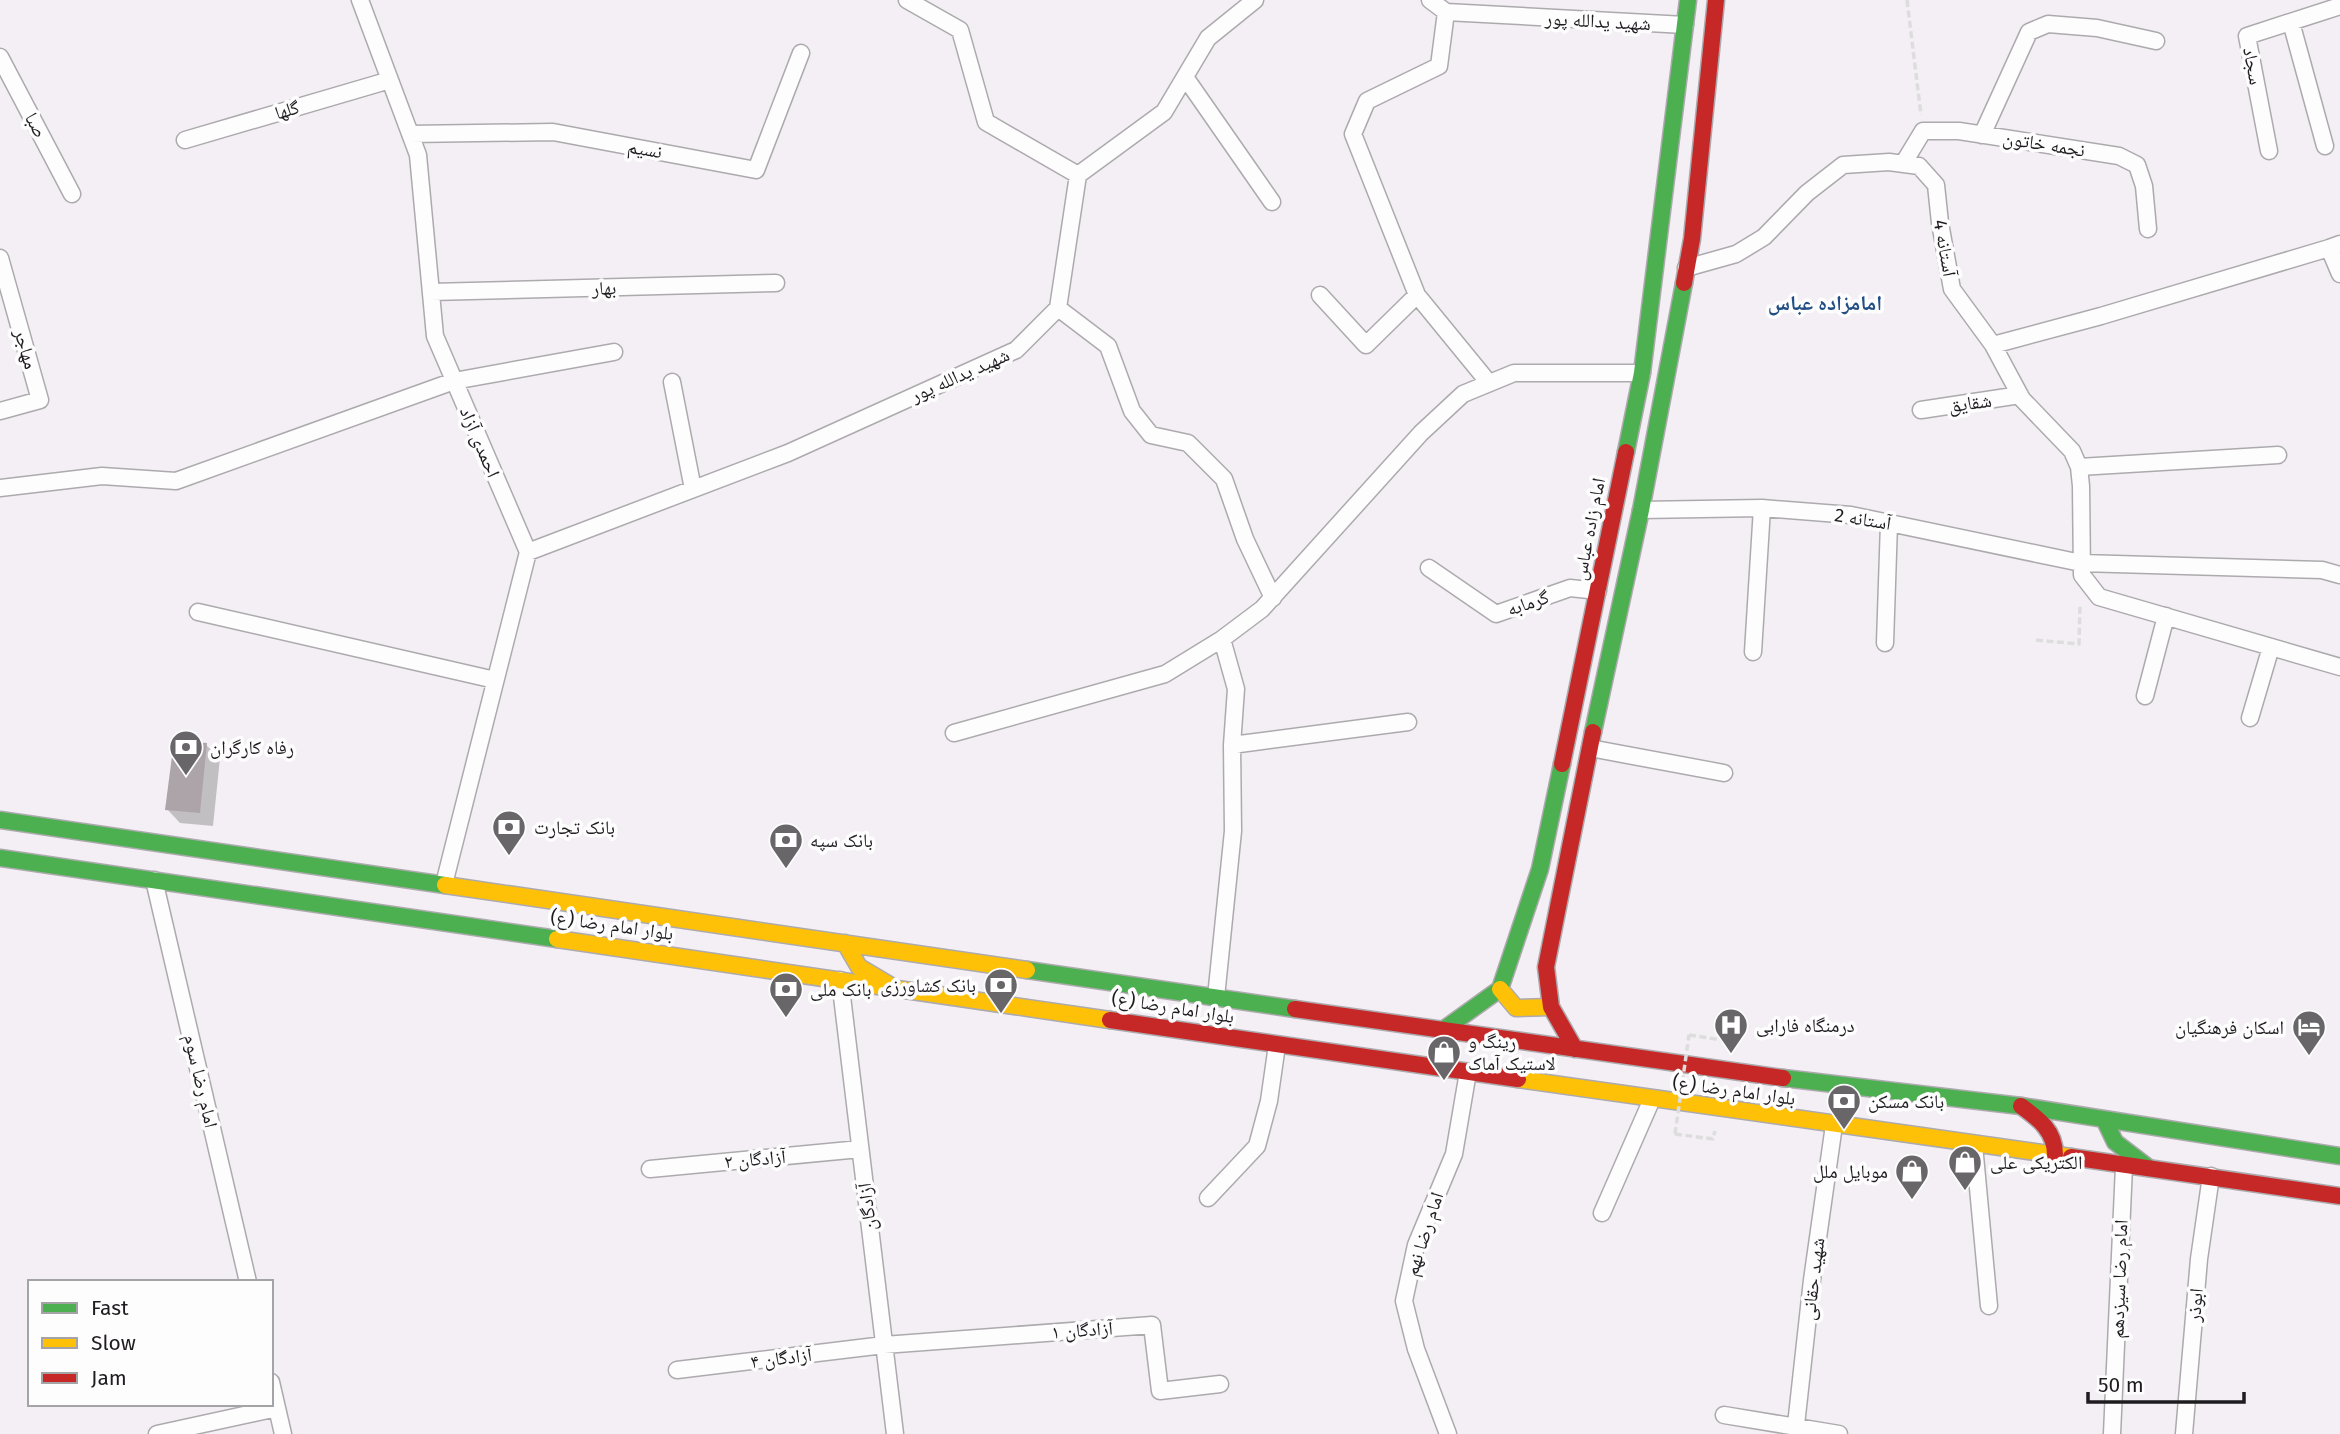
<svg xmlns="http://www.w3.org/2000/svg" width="2340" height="1434" font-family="'Fira Sans','Noto Naskh Arabic',sans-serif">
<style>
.shadow{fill:#0003}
.building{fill:#ada4a9}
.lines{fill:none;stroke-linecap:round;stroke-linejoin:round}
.street-casing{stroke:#adaaae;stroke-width:19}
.fast-casing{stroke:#adaaae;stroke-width:19}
.slow-casing{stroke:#adaaae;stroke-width:19}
.jam-casing{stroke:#adaaae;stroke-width:19}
.path{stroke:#deddde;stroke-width:3.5;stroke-dasharray:7 3.5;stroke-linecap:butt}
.street{stroke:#fdfdfd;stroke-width:16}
.fast{stroke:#4caf50;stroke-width:16}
.slow{stroke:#ffc107;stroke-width:16}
.jam{stroke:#c62828;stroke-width:16}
.path-bridge{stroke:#deddde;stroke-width:3.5;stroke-dasharray:7 3.5;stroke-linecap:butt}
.labels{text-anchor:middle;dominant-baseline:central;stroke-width:7;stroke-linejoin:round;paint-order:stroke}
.street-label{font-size:19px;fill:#1e1c1f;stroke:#fefdfe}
.poi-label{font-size:19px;fill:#1e1c1f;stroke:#fefdfe;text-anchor:start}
.neighbourhood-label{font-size:21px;font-weight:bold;fill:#224e83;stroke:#fefdfe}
</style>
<rect width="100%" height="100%" fill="#f3eff4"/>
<path class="shadow" d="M206,745L220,758L213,826L180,823L167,809Z"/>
<path class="building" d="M174,741L207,743L200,813L165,810Z"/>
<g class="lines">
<g class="street-casing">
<path id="street" d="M360,0L418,155L435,336L528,552L444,884
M907,0L960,30L986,122L1078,175
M1430,0L1446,12L1685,25
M1446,12L1439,66L1367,101L1353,134L1417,295L1489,383
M2291,22L2325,146
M0,57L72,194
M1185,77L1272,202
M410,134L553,132L756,170L801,53
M1982,135L2029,32L2048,24L2097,28L2156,41
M185,140L390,80
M2269,151L2247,36L2340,6
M1903,164L1923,131H1959L2119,156L2137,165L2144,186L2148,229
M2340,244L2329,248L2340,274
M0,258L40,400L0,411
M1686,268L1736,254L1764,237L1807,193L1843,165L1889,162L1919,166L1936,185L1940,223L1952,289L1993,345L2022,399L2072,451L2079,467L2081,486L2082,575L2099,597L2340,667
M431,292L776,283
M1320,295L1366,345L1417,295
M1058,308L1108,346L1132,411L1151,435L1188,443L1224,479L1245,539L1273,598
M1993,345L2101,316L2329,248
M672,382L693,489
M1921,410L2020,395
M2079,467L2278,455
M0,488L102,476L176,481L454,381L614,352
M1641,510L1762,508L1851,515L2081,563L2322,570L2340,575
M528,552L788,453L1016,350L1058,308L1078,175L1164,112L1208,38L1255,0
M1429,568L1496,614L1570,588L1598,591
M198,612L495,680
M1885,643L1889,523
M1753,652L1762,508
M2145,696L2166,616
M2250,718L2271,647
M954,733L1165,674L1222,639
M1232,745L1408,722
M1590,748L1724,773
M154,880L248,1282
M840,980L895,1434
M1216,997L1233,831L1232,745L1236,689L1222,639L1262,609L1421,433L1463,394L1514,373H1642
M1974,1145L1989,1306
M650,1169L860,1149
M1208,1198L1257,1146L1269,1101L1277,1045
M1602,1213L1652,1099
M677,1370L884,1345L1152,1325L1160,1391L1220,1384
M271,1382L283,1434
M1724,1415L1839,1434
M157,1434L277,1408
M1448,1434L1416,1349L1404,1301L1416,1245L1454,1154L1468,1072
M1795,1434L1812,1280L1834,1125
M2112,1434L2124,1166
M2184,1434L2199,1259L2211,1176"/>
</g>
<g class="fast-casing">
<path id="fast" d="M1626,452L1642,373L1688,0
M1593,732L1641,510L1684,283
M0,820L445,885
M0,858L557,939
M1027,970L1295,1009
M1443,1030L1500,989L1540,869L1562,764
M1783,1078L2021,1106L2340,1156
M2104,1119L2115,1142L2149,1168"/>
</g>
<g class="slow-casing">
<path id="slow" d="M445,885L1027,970
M557,939L1110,1020
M845,943L859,967L891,986
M1500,989L1516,1008L1551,1007
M1518,1079L2071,1157"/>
</g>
<g class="jam-casing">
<path id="jam" d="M1684,283L1692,239L1716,0
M1562,764L1626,452
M1295,1009L1783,1078
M1110,1020L1518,1079
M1575,1049L1551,1007L1546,967L1593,732
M2021,1106C2039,1119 2055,1131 2055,1155
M2071,1157L2340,1196"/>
</g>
<path class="path" d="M1907,0L1921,115
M2036,640L2079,644L2080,605
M1689,1035L1729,1041L1728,1048
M1675,1134L1713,1139L1715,1131"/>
<use href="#street" class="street"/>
<use href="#fast" class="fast"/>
<use href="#slow" class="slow"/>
<use href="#jam" class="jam"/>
<path class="path-bridge" d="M1675,1134L1689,1035"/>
</g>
<defs>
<g id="bank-pin" transform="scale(1.75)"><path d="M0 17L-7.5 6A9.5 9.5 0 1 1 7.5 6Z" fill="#69666a" stroke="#fefdfe"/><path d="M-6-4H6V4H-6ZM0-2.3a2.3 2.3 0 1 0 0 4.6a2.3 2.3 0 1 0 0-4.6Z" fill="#fff"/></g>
<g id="hospital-pin" transform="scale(1.75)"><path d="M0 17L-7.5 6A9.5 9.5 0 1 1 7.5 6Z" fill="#69666a" stroke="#fefdfe"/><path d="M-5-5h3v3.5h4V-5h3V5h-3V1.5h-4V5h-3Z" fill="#fff"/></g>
<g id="hotel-pin" transform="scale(1.75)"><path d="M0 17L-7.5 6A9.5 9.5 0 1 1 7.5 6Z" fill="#69666a" stroke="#fefdfe"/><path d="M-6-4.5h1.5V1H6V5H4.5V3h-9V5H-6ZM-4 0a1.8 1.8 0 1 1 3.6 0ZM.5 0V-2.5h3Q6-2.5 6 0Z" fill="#fff"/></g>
<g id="shop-pin" transform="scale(1.75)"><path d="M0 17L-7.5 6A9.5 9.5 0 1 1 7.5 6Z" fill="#69666a" stroke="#fefdfe"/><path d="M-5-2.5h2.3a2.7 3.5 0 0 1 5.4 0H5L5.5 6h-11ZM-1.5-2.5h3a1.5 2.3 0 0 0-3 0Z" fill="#fff"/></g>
</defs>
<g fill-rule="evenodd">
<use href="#bank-pin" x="186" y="747"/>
<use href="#bank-pin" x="509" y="827"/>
<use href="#bank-pin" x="786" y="840"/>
<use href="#bank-pin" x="1001" y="985"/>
<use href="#bank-pin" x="786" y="989"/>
<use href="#hospital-pin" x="1731" y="1025"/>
<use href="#hotel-pin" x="2309" y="1027"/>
<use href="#shop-pin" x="1444" y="1052"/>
<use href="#bank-pin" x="1844" y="1101"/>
<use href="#shop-pin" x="1965" y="1162"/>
<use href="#shop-pin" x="1912" y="1171"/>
</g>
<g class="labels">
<g class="street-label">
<text transform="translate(1598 21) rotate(3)">شهید یدالله پور</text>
<text transform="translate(2253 66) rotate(79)">سجاد</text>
<text transform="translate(287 110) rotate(-16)">گلها</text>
<text transform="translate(36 125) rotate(62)">صبا</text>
<text transform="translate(2044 144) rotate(9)">نجمه خاتون</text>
<text transform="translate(645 149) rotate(10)">نسیم</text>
<text transform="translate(1945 248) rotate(80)">آستانه 4</text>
<text transform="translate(604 288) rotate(-2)">بهار</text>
<text transform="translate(26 349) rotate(74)">مهاجر</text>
<text transform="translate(960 375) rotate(-24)">شهید یدالله پور</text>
<text transform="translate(1970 403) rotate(-8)">شقایق</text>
<text transform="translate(480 442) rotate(67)">احمدی آزاد</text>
<text transform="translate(1863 519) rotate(9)">آستانه 2</text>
<text transform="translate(1589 529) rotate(-79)">امام زاده عباس</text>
<text transform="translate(1528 603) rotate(-19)">گرمابه</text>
<text transform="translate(612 925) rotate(8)">بلوار امام رضا (ع)</text>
<text transform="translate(1173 1007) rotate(9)">بلوار امام رضا (ع)</text>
<text transform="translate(201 1081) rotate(77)">امام رضا سوم</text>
<text transform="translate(1734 1090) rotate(8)">بلوار امام رضا (ع)</text>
<text transform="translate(755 1159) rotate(-5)">آزادگان ۲</text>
<text transform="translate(867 1207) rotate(-97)">آزادگان</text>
<text transform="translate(1424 1234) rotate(-72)">امام رضا نهم</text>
<text transform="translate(1813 1279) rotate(-83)">شهید حقانی</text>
<text transform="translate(2119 1279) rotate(-88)">امام رضا سیزدهم</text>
<text transform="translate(2195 1305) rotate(-85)">ابوذر</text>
<text transform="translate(1082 1330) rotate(-4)">آزادگان ۱</text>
<text transform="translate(781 1358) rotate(-7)">آزادگان ۴</text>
</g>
<g class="poi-label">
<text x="210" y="747">رفاه کارگران</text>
<text x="534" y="827">بانک تجارت</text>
<text x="810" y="840">بانک سپه</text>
<text x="976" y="985" text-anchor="end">بانک کشاورزی</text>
<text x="810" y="989">بانک ملی</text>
<text x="1756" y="1025">درمنگاه فارابی</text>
<text x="2284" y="1027" text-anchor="end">اسکان فرهنگیان</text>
<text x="1468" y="1041">رینگ و<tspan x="1468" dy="22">لاستیک آماک</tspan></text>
<text x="1868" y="1101">بانک مسکن</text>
<text x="1990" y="1162">الکتریکی علی</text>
<text x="1888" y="1171" text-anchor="end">موبایل ملل</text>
</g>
<g class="neighbourhood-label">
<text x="1825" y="303">امامزاده عباس</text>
</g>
</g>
<rect x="28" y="1280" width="245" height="126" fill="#fefdfe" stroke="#a4a3a5" stroke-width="2"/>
<rect x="42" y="1303" width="35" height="10" fill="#4caf50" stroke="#a4a3a5" stroke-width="2"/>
<text x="91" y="1315" font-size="21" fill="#1e1c1f">Fast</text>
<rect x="42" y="1338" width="35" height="10" fill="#ffc107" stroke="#a4a3a5" stroke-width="2"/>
<text x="91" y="1350" font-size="21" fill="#1e1c1f">Slow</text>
<rect x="42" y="1373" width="35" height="10" fill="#c62828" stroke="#a4a3a5" stroke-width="2"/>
<text x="91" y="1385" font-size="21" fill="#1e1c1f">Jam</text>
<path d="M2088 1392v10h156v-10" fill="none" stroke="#1e1c1f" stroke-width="3.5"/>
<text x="2098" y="1392" font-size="21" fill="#1e1c1f" stroke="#fefdfe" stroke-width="5" paint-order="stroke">50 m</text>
</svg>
